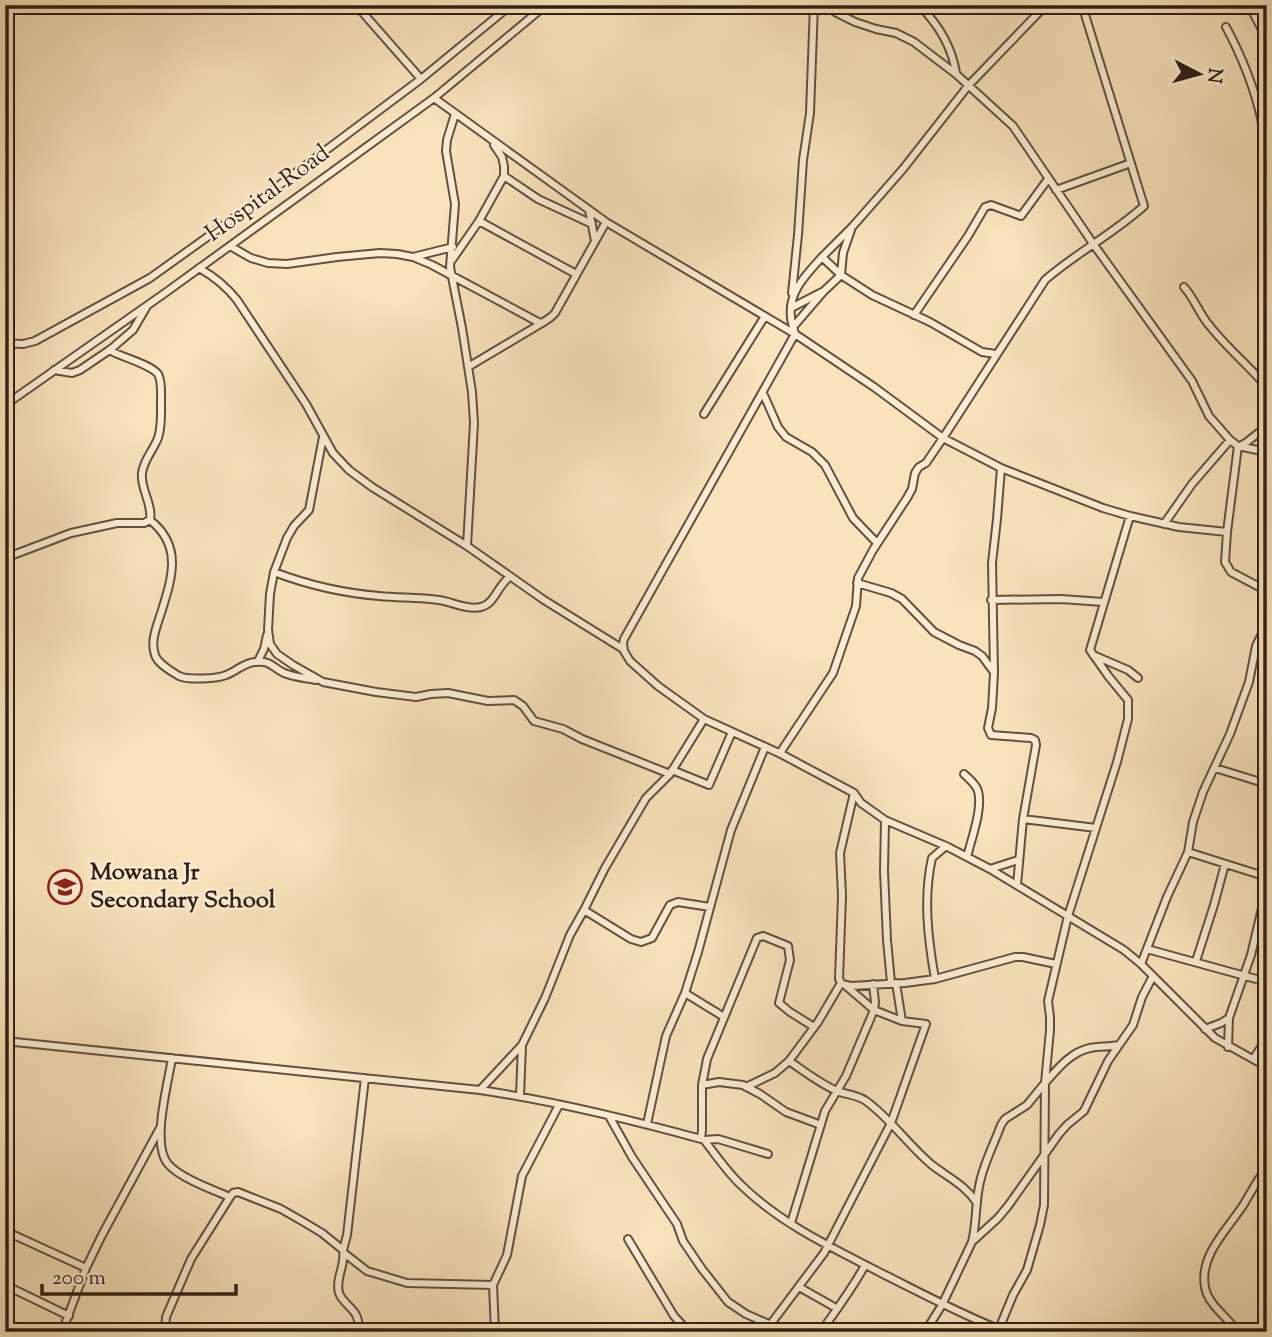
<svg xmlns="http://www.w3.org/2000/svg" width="1272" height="1337" font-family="'Sorts Mill Goudy',serif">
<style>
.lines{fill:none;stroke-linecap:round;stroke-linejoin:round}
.minor-casing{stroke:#625040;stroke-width:10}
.minor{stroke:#fbecd3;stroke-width:6}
.labels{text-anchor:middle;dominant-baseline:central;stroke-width:5;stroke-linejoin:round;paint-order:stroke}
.street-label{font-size:24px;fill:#301f16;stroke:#fbecd3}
.poi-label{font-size:24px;font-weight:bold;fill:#301f16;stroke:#fbecd3;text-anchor:start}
</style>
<rect width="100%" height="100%" fill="#f9e2bc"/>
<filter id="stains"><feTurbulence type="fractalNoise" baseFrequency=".00286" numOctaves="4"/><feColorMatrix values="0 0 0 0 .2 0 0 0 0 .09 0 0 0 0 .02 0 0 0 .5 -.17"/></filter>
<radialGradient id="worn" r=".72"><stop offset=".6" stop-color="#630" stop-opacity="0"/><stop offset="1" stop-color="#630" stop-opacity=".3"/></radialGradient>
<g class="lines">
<g class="minor-casing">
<path id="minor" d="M356,5L421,79
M825,5L837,13L855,22L876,29L896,33L914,42L956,74L1013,126L1094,245L1192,381L1209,416L1230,440L1238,446L1267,452
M919,5C937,23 952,47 956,73
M1249,5L1267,39
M1226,27C1241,55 1254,87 1261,118C1264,133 1262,147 1267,161
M434,98L606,222L795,334L624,639L623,644L624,651L630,661L658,686L704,719L781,754L854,793L861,803L885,820L946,846L990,869L1124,950L1141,964L1215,1038L1267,1067
M455,114L447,140L446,151L455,204L450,267L462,328L472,392L474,423L467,546
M504,176L538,199L592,224
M1056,190L1131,163
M589,210L595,241
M1267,220C1262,233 1264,244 1267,258
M479,221L576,274
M230,246L251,258L268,263L287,264L337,257L380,253L397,254L413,257L432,265L538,322L542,323L551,317L555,313L606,222
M413,257L453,247
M822,257C806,275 788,292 791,317C791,323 794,328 795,334L874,387L943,438L1001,468L1103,508L1130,516L1179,527L1227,532
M452,260L479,221L504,176V166L502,157L494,145
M199,268C215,277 226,286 237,300L306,404L333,453L349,470L372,487L467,546L544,600L623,649
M1184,287C1194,298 1199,313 1209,325C1227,348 1248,365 1267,387
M792,293L798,235L803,160L810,113L814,5
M791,308L822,292
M914,315L968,236L985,207L991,205L1021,216L1048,179
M793,327L824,291L841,275L843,253L851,230
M5,343L23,344L35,341L150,278L266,195L421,79L511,5
M109,350C121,357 150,364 158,374C162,381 161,393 161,401C161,413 162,426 158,438C153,451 144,459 142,473C140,489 153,504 150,520
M996,354L982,352L930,322L872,295L841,275L822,257L853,226L903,169L968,86L1046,5
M468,367L542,323
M54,370L72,373L80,370L111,349L133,330L147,306
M763,393L778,427L786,437L812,452L825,465L853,518L877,543
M5,405L165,293L434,98L546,5
M704,414L765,316
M323,437L309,510L294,526L287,538L274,572L270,594L268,630L270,644L277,654L293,665L323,682L376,692L416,697L431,694L448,693L488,701L514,700L523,706L534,721L563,729L582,739L670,774
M1238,446L1227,532L1225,562L1231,572L1267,591
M1240,446L1247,442L1267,426
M1001,468L997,519L992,563L994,673L992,708L988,728L991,735L1031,738L1035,740L1036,745L1023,819L1017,885
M150,520C183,546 172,578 161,613C157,626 150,641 155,655C158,664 171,671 179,676C187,680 217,679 226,675C237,671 243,663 255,662C270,660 272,667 284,673C294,677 306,678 316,680
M1164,524L1192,484L1230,440
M5,558L71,533L117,523H144L150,520
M274,572C308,585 343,593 379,596C399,598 419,597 439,600C453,602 466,610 481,607C495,604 498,584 510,577
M857,583L891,593L902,599L934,632L959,645L975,651L982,656L993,671
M991,600L1061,599L1103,602
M1093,655L1128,670L1138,678
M258,661L264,649L267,635
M780,753L833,673L856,606L858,578L873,550L907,498L912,489L915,473L919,467L926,463L943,438L1045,280C1076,253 1113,234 1144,206L1082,5
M1215,768L1267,784
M672,770L709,785L732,732
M964,774C969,779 976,784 978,791C983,809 971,840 967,857
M854,793L840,853L842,896L839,979L842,984L851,986L905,983L935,979L1015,957H1023L1056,964
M1023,819L1096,828
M885,820L884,871L887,940L891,983
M1188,852L1267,877
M990,869L1018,860
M584,910L631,939L641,942L652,938L670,905L678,902L710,907
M1147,949L1267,982
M1196,961L1214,905L1225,864
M1141,964L1167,897L1188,852L1193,822L1203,792L1230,734L1249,682L1256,646L1267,623
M935,979C928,939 923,898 932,858L946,846
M896,983L902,1021
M685,993L724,1017
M1205,1029L1221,1023L1229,1018
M5,1041L480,1090C554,1101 628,1119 701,1139L704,1140C716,1155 727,1172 741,1185C782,1225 835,1249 885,1275C925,1295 964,1316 1006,1332
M1228,1047L1229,1018L1251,955L1267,887
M1254,1058L1267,1038
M789,1061C804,1071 819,1083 835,1090C845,1095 856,1094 866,1101C891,1119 908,1145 932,1165C949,1178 965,1185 977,1203
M702,1085L719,1082L743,1085L760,1094L786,1112L821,1125
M746,1087L775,1073L789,1061L818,1022L841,983
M480,1090L522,1045L545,998L570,935L584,910L605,868L646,798L670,774L704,719
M520,1096L522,1045
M609,1116L632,1157L677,1224L683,1241L702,1269L728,1302L746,1314L787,1332
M647,1124L666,1036L685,993L698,952L731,830L765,747
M701,1139L702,1130V1085L707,1059L757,938L763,936L788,946L790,960L779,1003L790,1012L814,1027
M704,1140L718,1139L725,1141L768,1154
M230,1197L233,1193L238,1192L281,1209L302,1221L322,1233L343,1250
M791,1223L825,1111L846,1076L874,1010L875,1002L873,984
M5,1231L86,1268
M628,1239L674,1316L689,1332
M974,1240L998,1218L1008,1206L1059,1134L1067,1125L1084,1111L1108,1061L1133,1025L1142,997L1153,976
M344,1253L367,1271L407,1283L493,1285
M5,1285L69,1316
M799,1287L836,1308
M770,1325L824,1253L891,1123L926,1024L902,1021L874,1010L846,986
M1233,1326C1224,1315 1207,1302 1205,1287C1199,1255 1228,1229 1244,1204C1251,1192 1258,1179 1267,1167
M999,1329L1013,1295L1027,1270L1040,1225L1044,1205L1045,1083C1058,1068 1071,1052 1090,1048C1100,1046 1109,1047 1119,1045
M62,1332L86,1268L102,1235L160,1128
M165,1332L166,1317L191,1259L230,1197C213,1190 180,1178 168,1164C151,1144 168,1084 172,1058
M359,1332C359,1326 359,1320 356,1315C352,1307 342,1302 339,1293C335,1278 346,1265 343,1250L347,1235L365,1078
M495,1332L493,1285L507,1255L522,1176L559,1105
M821,1332C836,1310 853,1288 865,1265
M925,1332L942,1305L972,1242C977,1222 975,1202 980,1182C984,1163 994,1144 1001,1125L1005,1119L1027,1105L1045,1083L1050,1030V1017L1048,1001L1068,916L1117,762L1128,719V700L1109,677L1090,650L1130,516
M1198,1332C1221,1326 1243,1327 1267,1328"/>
</g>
<use href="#minor" class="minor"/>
</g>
<defs>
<g id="school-ring" transform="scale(1.75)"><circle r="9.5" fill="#fbecd3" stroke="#8f2418" stroke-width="1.5"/><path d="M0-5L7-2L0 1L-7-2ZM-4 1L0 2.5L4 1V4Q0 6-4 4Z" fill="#8f2418"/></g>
</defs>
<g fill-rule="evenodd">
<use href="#school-ring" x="65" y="887"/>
</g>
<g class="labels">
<g class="street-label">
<text transform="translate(268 194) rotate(-36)">Hospital Road</text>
</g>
<g class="poi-label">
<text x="90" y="873">Mowana Jr<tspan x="90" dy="28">Secondary School</tspan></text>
</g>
</g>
<rect width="1272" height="1337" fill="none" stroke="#f9e2bc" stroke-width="28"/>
<rect x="7" y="7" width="1258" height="1323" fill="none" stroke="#301f16" stroke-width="3.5"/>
<rect x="14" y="14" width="1244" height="1309" fill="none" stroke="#301f16" stroke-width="2"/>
<g transform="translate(1199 74) rotate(96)" stroke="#fbecd3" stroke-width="5" paint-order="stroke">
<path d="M0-5L12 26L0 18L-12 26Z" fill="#301f16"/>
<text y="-10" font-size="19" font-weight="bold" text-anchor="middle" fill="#301f16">N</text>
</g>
<path d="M42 1284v10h194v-10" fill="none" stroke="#301f16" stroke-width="3.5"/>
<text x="52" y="1284" font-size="21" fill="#301f16" stroke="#fbecd3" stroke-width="5" paint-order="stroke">200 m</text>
<rect width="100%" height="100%" filter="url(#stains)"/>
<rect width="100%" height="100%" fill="url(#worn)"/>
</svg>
